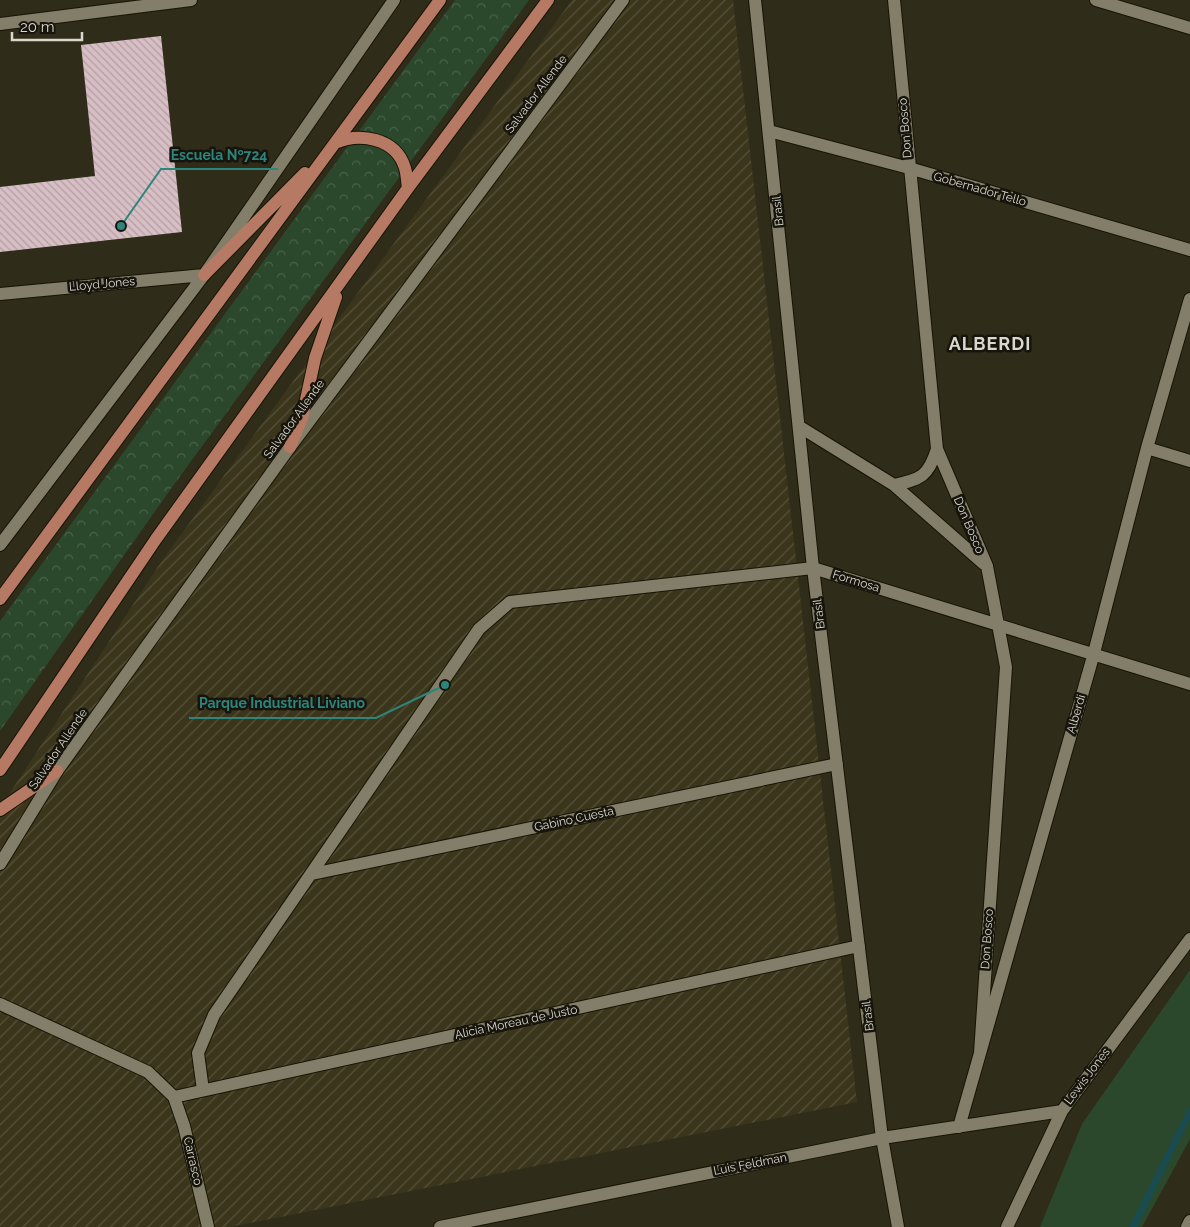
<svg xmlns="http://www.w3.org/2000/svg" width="1190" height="1227" font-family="Raleway,sans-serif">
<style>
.industrial{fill:url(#industrial-furrows)}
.grass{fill:#2b482d}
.park{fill:url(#park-crowns)}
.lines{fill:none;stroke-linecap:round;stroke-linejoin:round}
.stream{stroke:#1a4c4f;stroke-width:7}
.building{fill:url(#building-back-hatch)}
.minor-casing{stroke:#181404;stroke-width:14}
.major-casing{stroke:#181404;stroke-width:14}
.minor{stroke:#827e69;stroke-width:12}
.major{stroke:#b67a64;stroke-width:12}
.labels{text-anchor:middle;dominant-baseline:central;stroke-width:5;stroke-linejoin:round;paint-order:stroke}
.street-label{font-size:12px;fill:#dad8cc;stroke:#16140c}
.district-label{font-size:18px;font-weight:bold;letter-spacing:1px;fill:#dad8cc;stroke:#16140c}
.leader{fill:none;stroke:#2d857c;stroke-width:2}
.callout-dot{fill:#2d857c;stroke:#16140c;stroke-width:2}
.callout-label{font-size:14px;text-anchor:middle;font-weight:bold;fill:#2d857c;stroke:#16140c;stroke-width:5;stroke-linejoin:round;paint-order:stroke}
</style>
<defs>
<pattern id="industrial-furrows" width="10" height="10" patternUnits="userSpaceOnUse" patternTransform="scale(1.25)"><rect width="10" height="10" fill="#3a351b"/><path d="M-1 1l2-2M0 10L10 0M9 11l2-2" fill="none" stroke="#56523b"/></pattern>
<pattern id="park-crowns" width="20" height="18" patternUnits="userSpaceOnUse" patternTransform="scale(1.25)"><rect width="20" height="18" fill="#2b482d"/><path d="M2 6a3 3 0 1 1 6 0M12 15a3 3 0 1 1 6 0" fill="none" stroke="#49624a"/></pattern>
<pattern id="building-back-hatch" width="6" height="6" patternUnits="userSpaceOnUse" patternTransform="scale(1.25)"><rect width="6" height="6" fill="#d8bec5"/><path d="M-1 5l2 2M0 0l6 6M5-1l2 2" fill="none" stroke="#b29fa3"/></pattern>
</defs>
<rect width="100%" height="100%" fill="#302c1a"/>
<path class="industrial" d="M572,0H733L857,1102L230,1227H0V808L161,562Z"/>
<path class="grass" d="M1190,970V1139L1142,1227H1040L1082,1124Z"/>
<path class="park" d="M455,0H529L170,490L0,731V621Z"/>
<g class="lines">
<path class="stream" d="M1133,1227L1190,1111"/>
</g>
<path class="building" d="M161,36L182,232L0,252V187L95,176L81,45Z"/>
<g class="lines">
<g class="minor-casing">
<path id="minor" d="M755,0L813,568L882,1138L898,1227
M894,0L937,449L987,566L1006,667L980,1053
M1096,0L1190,28
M0,24L191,0
M769,131L909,168L1190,250
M0,294L204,275
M800,427L894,485L984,564
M1147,448L1190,461
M894,485C921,479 928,477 937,449
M0,545L204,275L394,0
M0,864L57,771L120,683L290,447L623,0
M312,874L837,764
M0,1004L148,1072L174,1097L184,1126L208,1227
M203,1090L198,1053L214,1015L479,629L510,602L813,568L1190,684
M174,1097L859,946
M959,1127L1094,653L1147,448L1190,299
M440,1227L882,1138L1062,1111
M1007,1227L1062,1111L1190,939
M1187,1227L1190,1221"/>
</g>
<g class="major-casing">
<path id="major" d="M335,143C360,132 396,138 405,168C407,175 407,182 408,188
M204,275L305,173
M290,447L302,418L315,358L336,297
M0,599L440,0
M0,770L156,539L408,188L548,0
M0,810L57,771"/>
</g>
<use href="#minor" class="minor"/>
<use href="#major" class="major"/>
</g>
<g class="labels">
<g class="street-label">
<text transform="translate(536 94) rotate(-53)">Salvador Allende</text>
<text transform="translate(905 128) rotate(-95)">Don Bosco</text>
<text transform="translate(980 189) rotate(16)">Gobernador Tello</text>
<text transform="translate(778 211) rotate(-96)">Brasil</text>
<text transform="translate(102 284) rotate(-5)">Lloyd Jones</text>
<text transform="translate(294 419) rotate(-54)">Salvador Allende</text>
<text transform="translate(969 525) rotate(67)">Don Bosco</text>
<text transform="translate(856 581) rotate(17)">Formosa</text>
<text transform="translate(819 614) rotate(-97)">Brasil</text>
<text transform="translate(1076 714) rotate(-74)">Alberdi</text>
<text transform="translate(58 749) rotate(-56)">Salvador Allende</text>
<text transform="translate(574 819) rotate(-12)">Gabino Cuesta</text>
<text transform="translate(987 939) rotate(-86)">Don Bosco</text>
<text transform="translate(868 1016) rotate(-97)">Brasil</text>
<text transform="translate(516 1022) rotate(-12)">Alicia Moreau de Justo</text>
<text transform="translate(1087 1076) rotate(-53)">Lewis Jones</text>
<text transform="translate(193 1161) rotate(77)">Carrasco</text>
<text transform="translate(750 1164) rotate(-11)">Luis Feldman</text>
</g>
<g class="district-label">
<text x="990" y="343">ALBERDI</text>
</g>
</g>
<path class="leader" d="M121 226L161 169H278M445 685L376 718H189"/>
<g class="callout-dot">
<circle cx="121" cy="226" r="5"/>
<circle cx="445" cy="685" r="5"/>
</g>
<g class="callout-label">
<text x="219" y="160">Escuela Nº724</text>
<text x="282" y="708">Parque Industrial Liviano</text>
</g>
<path d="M12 32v8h70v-8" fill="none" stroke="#dad8cc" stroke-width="2.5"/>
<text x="20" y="32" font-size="15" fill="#dad8cc" stroke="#16140c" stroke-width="4" paint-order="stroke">20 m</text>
</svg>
